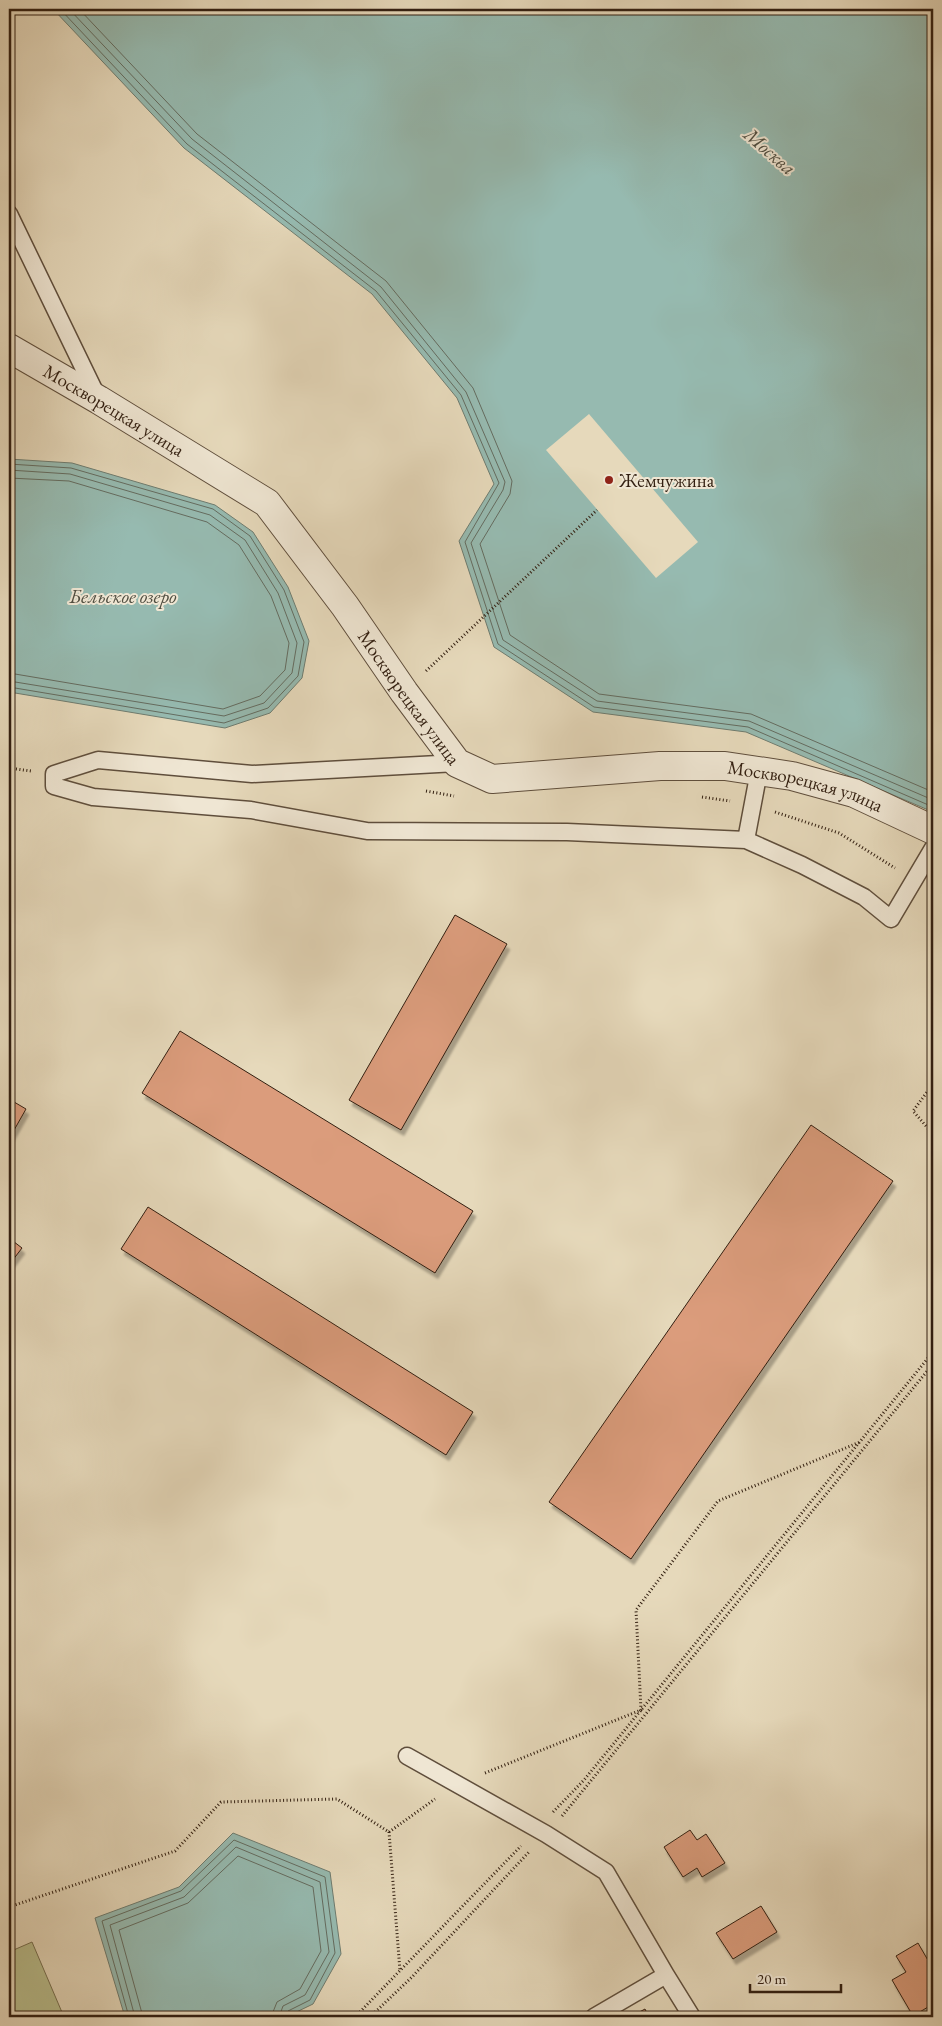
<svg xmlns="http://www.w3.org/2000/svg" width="942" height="2026" font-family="'EB Garamond',serif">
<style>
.green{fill:#b9be8d;stroke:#766e4f}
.water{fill:#96bab0;stroke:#6e7c70}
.pier{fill:#e6d9bb}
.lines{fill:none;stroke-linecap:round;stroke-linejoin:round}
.shore{stroke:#646c60;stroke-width:1}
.building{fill:#db9c7b;stroke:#321f11;filter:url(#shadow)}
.lane-casing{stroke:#5f4e3c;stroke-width:19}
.street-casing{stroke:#5f4e3c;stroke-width:30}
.path{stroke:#321f11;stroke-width:3;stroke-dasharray:1 2.5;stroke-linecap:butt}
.lane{stroke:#efe6d3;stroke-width:16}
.street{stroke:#efe6d3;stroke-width:28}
.poi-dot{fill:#8f2418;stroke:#efe6d3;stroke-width:2}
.labels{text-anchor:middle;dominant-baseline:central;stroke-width:4;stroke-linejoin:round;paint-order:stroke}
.street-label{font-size:19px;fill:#321f11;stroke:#efe6d3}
.poi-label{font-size:19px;fill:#321f11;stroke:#efe6d3;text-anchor:start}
.water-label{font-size:20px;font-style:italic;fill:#504e41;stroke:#efe6d3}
</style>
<defs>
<filter id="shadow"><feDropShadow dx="3" dy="5.5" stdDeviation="1" flood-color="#0004"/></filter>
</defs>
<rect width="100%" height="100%" fill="#e6d9bb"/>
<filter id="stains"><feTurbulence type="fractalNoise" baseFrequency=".004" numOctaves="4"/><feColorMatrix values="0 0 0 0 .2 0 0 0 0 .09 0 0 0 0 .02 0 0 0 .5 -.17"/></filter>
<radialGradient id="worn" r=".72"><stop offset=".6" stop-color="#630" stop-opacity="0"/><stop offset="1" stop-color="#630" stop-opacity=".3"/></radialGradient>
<path class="green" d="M32,1942L64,2017H9V1952Z"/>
<path class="water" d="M53,9H933V812L746,732L593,712L494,647L459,541L494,484L457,398L372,294L184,148Z
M9,459L72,463L215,505L253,532L288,587L309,641L302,678L270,713L225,728L9,692Z
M233,1833L330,1872L341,1954L313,2004L286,2017H125L95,1918L179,1887Z"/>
<path class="pier" d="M589,414L698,542L656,578L546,450Z"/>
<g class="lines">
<path class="shore" d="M60,9L187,144L376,291L461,395L499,483L465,542L498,644L594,707L748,727L933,807
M69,9L192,139L381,287L466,392L505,482L503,490L471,543L503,640L597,701L749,721L933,800
M79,9L197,134L386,281L473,388L512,481L510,494L480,544L510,635L599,694L751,714L933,792
M9,464L71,468L213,509L250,536L284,590L304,642L298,676L268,708L224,723L9,687
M9,470L70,474L210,515L245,540L278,593L297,643L292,673L264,703L224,716L9,681
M9,478L69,481L207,522L239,545L271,596L289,643L285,670L260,696L223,709L9,673
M129,2017L102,1921L181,1891L234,1840L325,1877L335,1953L310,2000L288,2011L285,2017
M135,2017L110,1925L184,1897L236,1847L320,1882L329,1952L305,1995L283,2006L279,2017
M143,2017L119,1930L188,1903L238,1856L313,1887L321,1951L300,1989L277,2002L271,2017"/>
</g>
<path class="building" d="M455,915L507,944L401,1130L349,1100Z
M180,1031L473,1211L435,1273L142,1093Z
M9,1099L26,1109L9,1139Z
M811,1125L893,1181L631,1559L549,1502Z
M148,1207L473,1412L446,1455L121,1249Z
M9,1238L22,1248L9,1265Z
M690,1830L697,1840L706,1834L725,1863L702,1877L697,1868L683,1877L664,1847Z
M761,1906L777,1932L733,1959L716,1933Z
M918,1943L933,1969V2004L913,2016L892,1980L906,1972L896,1956Z
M645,2009L649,2017H630Z"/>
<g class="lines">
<g class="lane-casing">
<path id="lane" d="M9,214L98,398
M457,763L252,774L98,760L54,774V786L93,797L251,810L367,831L567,832L746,840
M759,771L746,840L802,865L864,897L891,919L933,848
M407,1756L546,1834L606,1872L666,1975
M594,2017L666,1975L692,2017"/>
</g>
<g class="street-casing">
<g id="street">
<path id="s1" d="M9,348L99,400L267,503L345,606L404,692L457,763L492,779L660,766H725L792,776L854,793L933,830"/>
</g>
</g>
<path class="path" d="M426,671L597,510
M9,768L31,771
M426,791L454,796
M702,797L730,801
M775,812L839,833L895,868
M933,1084L913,1111L933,1134
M485,1773L641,1710L636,1610L718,1501L860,1442
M553,1812L584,1780L933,1352
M562,1816L933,1364
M389,1832L435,1799
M9,1907L175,1851L221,1802L337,1799L389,1832L400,1971
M355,2017L521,1846
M370,2017L412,1977L529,1852"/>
<use href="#lane" class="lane"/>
<use href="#street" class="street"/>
</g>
<circle class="poi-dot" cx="609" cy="480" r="5"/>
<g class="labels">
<g class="street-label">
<text stroke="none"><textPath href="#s1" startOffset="122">Москворецкая улица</textPath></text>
<text stroke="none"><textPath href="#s1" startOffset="542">Москворецкая улица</textPath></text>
<text stroke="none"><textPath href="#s1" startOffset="978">Москворецкая улица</textPath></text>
</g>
<g class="poi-label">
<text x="619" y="480">Жемчужина</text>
</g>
<g class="water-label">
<text transform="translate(770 151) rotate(41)">Москва</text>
<text x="123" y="596">Бельское озеро</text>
</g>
</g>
<rect width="942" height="2026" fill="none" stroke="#e6d9bb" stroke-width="30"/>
<rect x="10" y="10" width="922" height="2006" fill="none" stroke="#321f11" stroke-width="2.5"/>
<rect x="15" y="15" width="912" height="1996" fill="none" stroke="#321f11"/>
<path d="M750 1984v8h91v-8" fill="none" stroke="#321f11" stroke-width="2.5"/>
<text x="757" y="1984" font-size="15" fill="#321f11" stroke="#efe6d3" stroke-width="4" paint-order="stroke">20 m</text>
<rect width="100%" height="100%" filter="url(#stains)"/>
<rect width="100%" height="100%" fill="url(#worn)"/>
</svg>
